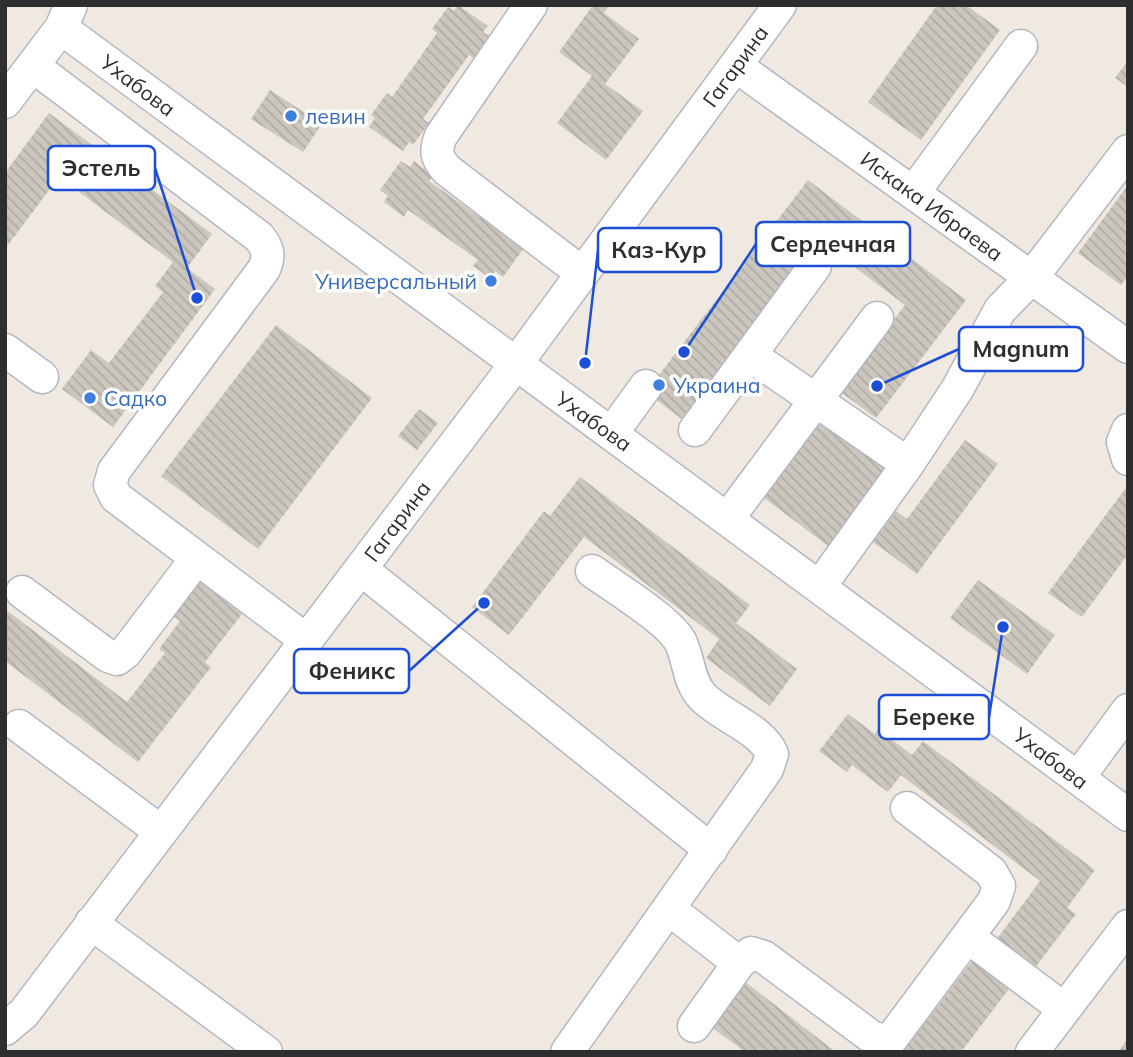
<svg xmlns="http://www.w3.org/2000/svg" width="1133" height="1057" font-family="Mulish,sans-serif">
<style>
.building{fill:url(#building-back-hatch)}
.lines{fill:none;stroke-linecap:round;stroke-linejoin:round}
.minor-casing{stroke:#b4b7c1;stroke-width:35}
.minor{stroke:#fff;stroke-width:32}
.shop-dot{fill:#3f7fe0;stroke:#fff;stroke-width:2.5}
.labels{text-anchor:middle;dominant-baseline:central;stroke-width:7;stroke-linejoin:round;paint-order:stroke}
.street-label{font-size:21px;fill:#2e2e2e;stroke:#fff}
.shop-label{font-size:21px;fill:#366cbe;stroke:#fff;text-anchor:start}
.leader{fill:none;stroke:#1d4ed8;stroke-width:2.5}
.callout-dot{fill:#1d4ed8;stroke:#fff;stroke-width:2.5}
.callout{fill:#fff;stroke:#1d4ed8;stroke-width:2.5}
.callout-label{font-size:23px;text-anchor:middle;font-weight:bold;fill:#2e2e2e}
</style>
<defs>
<pattern id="building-back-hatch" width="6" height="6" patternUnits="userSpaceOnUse" patternTransform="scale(1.75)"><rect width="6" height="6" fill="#cbc7bf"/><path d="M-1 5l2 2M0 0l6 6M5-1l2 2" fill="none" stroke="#afaba4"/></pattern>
</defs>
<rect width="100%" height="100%" fill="#efe9e1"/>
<path class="building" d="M458,5L488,26L483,32L491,37L475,59L469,55L423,119L429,123L413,145L409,142L403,151L369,127L375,118L371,115L387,93L392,97L437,33L432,29L448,7L454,11Z
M593,5H609L604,13L639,39L605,84L643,111L606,160L557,123L592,76L559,52Z
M937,5H966L1000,30L921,140L868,102Z
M1128,61V87L1115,78Z
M270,90L322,124L303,152L251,119Z
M49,113L212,234L187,268L215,289L113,427L62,389L91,350L109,363L163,292L155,286L173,262L59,177L5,249V173Z
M401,161L410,167L414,161L433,176L429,181L498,230L502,225L524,248L503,277L495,271L490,278L473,266L478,260L408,210L404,217L384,202L388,196L380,190Z
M808,180L966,300L876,418L839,391L905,305L819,240L683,420L646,392Z
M1128,185V276L1121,285L1078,253Z
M276,325L372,398L258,549L161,476Z
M419,409L438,423L417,450L398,436Z
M808,419L832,421L889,464L828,546L755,491Z
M965,440L998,464L917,574L873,542L896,511L907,519Z
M580,477L750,605L736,623L797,669L770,706L706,658L719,639L584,537L509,635L472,607L544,511L550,516Z
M1128,485V554L1082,617L1048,593Z
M978,580L1055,635L1027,674L950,618Z
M199,581L242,614L205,662L211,667L138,762L5,661V609L127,702L165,653L159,649L180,621L173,616Z
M848,714L875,734L878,729L912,755L923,741L1095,870L1067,908L1076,914L1034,969L996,940L1040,881L901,775L888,792L852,765L847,772L819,751Z
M972,961L1009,989L961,1052H903Z
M740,978L836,1052H745L706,1023Z
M1128,1038V1052H1118Z"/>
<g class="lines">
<g class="minor-casing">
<path id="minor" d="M531,5L441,136C435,150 436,158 447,170L582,273
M61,28L1128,815
M33,66L259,237C268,248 270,256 264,269L114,471L110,485L116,497L306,640
M736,66L1128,347
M5,102L61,28L71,5
M913,193L1021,46
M815,266L750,355L908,464
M5,350L42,377
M695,430L750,355
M1128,430L1123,442L1128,459
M612,433L646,386
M728,518L877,318
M361,569L711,850
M820,586L908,464L958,388L1000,310L1032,277L1128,151
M22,592L108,656L117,659L125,653L197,558
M19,726L160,831
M1078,778L1128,710
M669,909L739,963
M91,923L266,1052
M968,937L1064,1009
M694,1026L739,963L751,953L764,957L873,1038L887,1041L892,1038L994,901L999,886L991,872L907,808
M5,1029L24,1013L515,365L780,5
M567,1052L767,769L772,754C761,728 720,716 702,696C688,681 689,658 680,641C667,619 614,587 592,571
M1032,1052L1128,926"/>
</g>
<use href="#minor" class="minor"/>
</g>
<g class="shop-dot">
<circle cx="291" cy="116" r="7"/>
<circle cx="491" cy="281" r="7"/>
<circle cx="659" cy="385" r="7"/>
<circle cx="90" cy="398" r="7"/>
</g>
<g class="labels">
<g class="street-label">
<text transform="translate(735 66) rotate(-54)">Гагарина</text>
<text transform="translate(138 85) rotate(37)">Ухабова</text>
<text transform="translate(932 206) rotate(36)">Искака Ибраева</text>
<text transform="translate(594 421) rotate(35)">Ухабова</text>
<text transform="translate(397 521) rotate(-53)">Гагарина</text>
<text transform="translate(1051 758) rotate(37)">Ухабова</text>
</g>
<g class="shop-label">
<text x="305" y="116">левин</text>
<text x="477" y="281" text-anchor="end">Универсальный</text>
<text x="673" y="385">Украина</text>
<text x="104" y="398">Садко</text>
</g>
</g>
<path class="leader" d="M197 298L155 168M684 352L756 244M585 363L598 250M877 386L959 349M484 603L409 671M1003 627L989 717"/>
<g class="callout-dot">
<circle cx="197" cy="298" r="7"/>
<circle cx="684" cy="352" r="7"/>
<circle cx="585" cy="363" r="7"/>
<circle cx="877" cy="386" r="7"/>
<circle cx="484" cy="603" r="7"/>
<circle cx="1003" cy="627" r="7"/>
</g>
<g class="callout">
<rect x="48" y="146" width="107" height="44" rx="7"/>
<rect x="756" y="222" width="154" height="44" rx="7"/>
<rect x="598" y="228" width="123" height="44" rx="7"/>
<rect x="959" y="327" width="124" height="44" rx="7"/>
<rect x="294" y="649" width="115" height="44" rx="7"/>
<rect x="879" y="695" width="110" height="44" rx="7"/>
</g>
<g class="callout-label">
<text x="101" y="176">Эстель</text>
<text x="833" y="252">Сердечная</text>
<text x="659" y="258">Каз-Кур</text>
<text x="1021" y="357">Magnum</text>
<text x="352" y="679">Феникс</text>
<text x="934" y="725">Береке</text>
</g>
<rect width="1133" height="1057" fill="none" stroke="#2e2e2e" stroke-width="14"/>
</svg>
